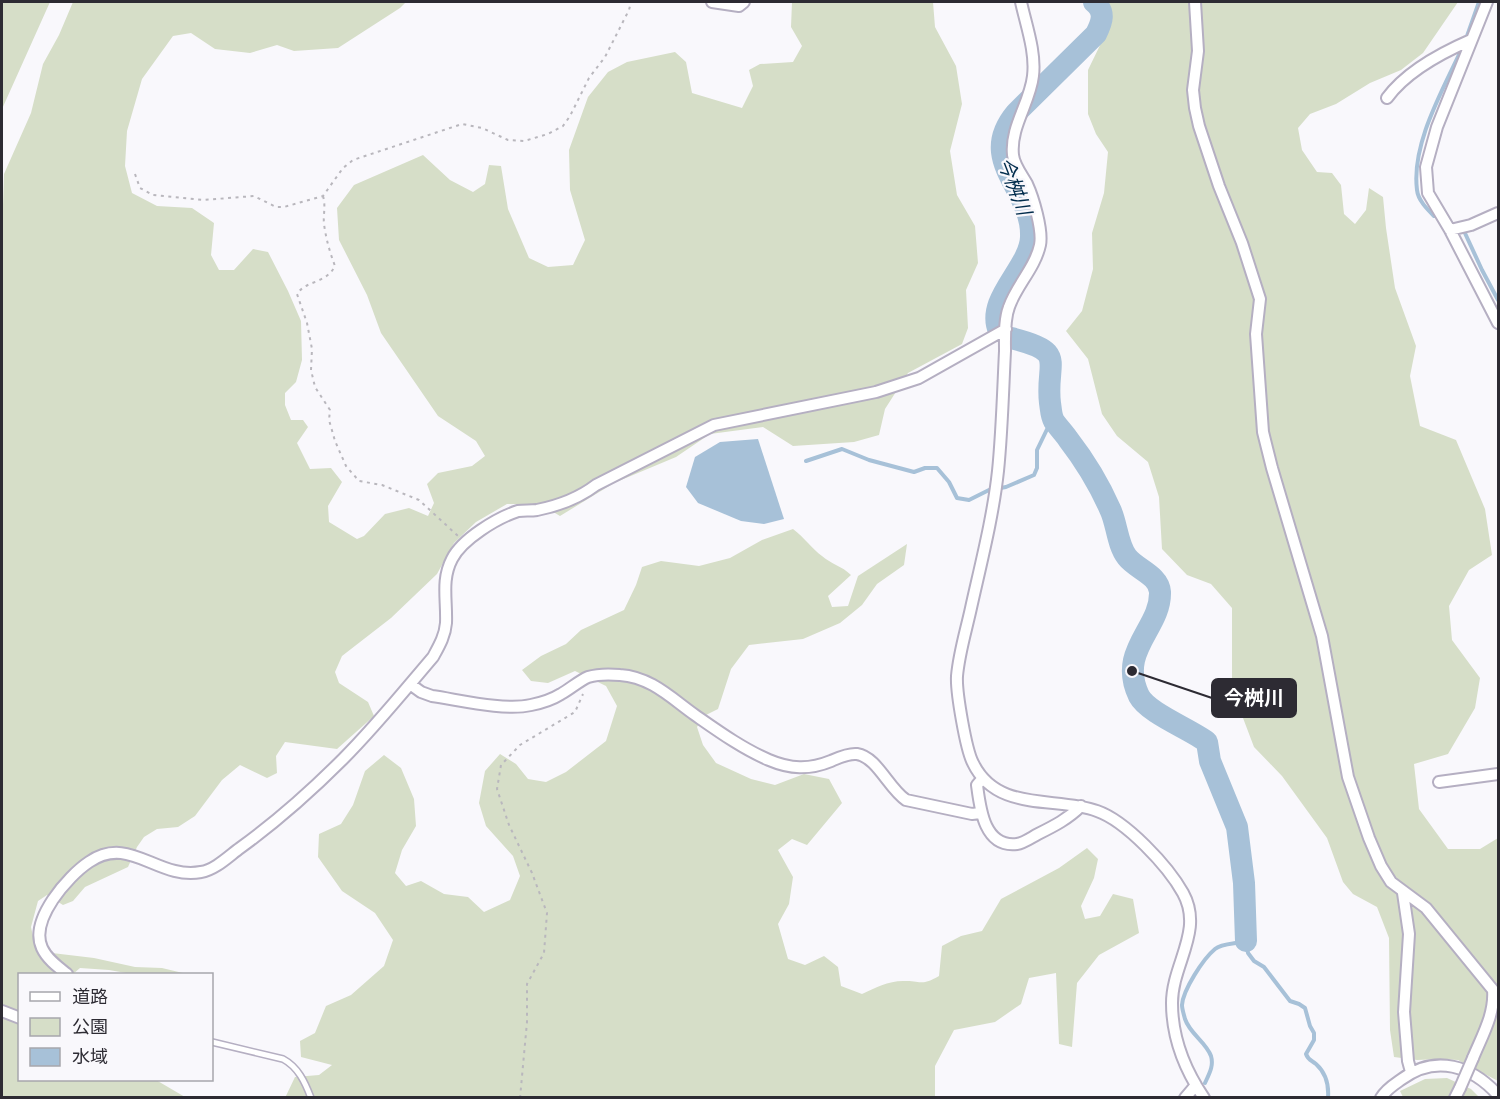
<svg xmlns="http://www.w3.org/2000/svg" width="1500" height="1099" font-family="'Noto Sans','Noto Sans JP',sans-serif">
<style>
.green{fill:#d6dec8}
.water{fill:#a7c1d8}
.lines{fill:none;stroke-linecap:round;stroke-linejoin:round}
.stream{stroke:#a7c1d8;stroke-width:4}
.river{stroke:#a7c1d8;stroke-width:22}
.lane-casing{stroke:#b5afc2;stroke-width:8}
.street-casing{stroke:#b5afc2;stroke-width:14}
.path{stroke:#b9b7bd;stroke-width:2;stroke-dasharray:3 4.5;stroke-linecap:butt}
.lane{stroke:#fff;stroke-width:5}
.street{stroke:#fff;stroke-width:10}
.street-bridge-casing{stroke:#b5afc2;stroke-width:14;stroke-linecap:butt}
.street-bridge{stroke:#fff;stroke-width:10}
.labels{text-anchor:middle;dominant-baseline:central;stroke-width:4.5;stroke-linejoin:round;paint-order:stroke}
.water-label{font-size:20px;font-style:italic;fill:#002c4c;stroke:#f9f8fc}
.leader{fill:none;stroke:#2d2b33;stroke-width:2}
.callout-dot{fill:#2d2b33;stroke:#f9f8fc;stroke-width:2}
.callout{fill:#2d2b33;stroke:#2d2b33;stroke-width:2}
.callout-label{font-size:20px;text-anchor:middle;font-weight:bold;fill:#fff}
</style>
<rect width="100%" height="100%" fill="#f9f8fc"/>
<path class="green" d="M2,2H50L2,109Z
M73,2H406L400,8L338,48L294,51L277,45L250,53L215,49L191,33L173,36L142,79L127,131L125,166L132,193L157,206L192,208L214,223L211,255L219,270H234L253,249L268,252L288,291L301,321L302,360L296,382L285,393V405L291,420H303L308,427L297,443L310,469L331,468L342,482L328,506L329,522L357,539L364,536L385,514L409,508L428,516L434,503L427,484L438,473L472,466L485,456L476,441L438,416L381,333L367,295L339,240L337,208L354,185L423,155L450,180L473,192L485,184L489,165L501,166L508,209L529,258L548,267L573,265L585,240L570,190L569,150L588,97L608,72L627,62L675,52L686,62L692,93L742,108L753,86L749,70L760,64L793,62L802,46L791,27L792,2H933L935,27L956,66L962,104L950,151L957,195L975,226L978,263L966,290L968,328L962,344L908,373L885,409L879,435L854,442L793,446L763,427L710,434L676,457L614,483L560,516L540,504H507L476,522L454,543L437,574L391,618L342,656L335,672L339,683L368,702L374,716L337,749L285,742L276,756L277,773L267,778L240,765L222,780L195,816L178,827L157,829L144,837L137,847L128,867L85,887L73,901L63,905L47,895L38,901L31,927L35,946L52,953L94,958L135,967L162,968L187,974H132L109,970L80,968L73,974H20V1080H156L185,1097L2,1098V236L4,174L31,113L43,64L59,35Z
M1107,2H1458L1423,53L1401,70L1370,83L1336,104L1310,114L1298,128L1302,150L1317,172L1332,173L1341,185L1344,214L1355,224L1366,210L1369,188L1383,197L1386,228L1395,288L1416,346L1410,376L1420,426L1456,440L1485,509L1492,555L1469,570L1449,606L1452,640L1480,678L1475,708L1448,754L1414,764L1419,809L1448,849H1480L1498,838V1081L1458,1060L1440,1059L1417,1060L1394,1057L1390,1030L1389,938L1377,907L1353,894L1343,882L1327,838L1282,776L1254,747L1232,689V608L1211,584L1187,575L1162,549L1159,497L1148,462L1117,436L1102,414L1088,359L1066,331L1082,311L1093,269L1092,233L1104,193L1108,152L1096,134L1088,114V70L1105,35L1109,8Z
M793,529C805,538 812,549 822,556C831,564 842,566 851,575L828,596L832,607L848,606L858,576L907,544L904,565L877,584L862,605L840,623L803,639L749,645L731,669L718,709L704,716L697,727L703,745L716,763L751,779L775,785L804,774L829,779L842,803L807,845L792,839L778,850L793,877L789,904L778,924L788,959L805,965L824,956L838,967L841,986L862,994C875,988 888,981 903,981C922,980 920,987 939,976L942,946L961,936L982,931L1001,899L1059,868L1087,848L1098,859L1094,878L1081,906L1085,919L1100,916L1113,894L1133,899L1139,933L1099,955L1077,983L1072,1047L1059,1044L1056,973L1029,978L1021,1004L995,1022L954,1030L935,1066V1097L285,1098L295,1077L319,1075L332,1065L301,1057L300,1041L315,1033L326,1006L351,995L384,966L393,940L375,913L342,891L318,857L319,834L341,824L353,805L365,771L384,755L401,768L414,799L416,826L402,850L395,873L406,886L421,881L444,894L468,897L484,912L510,900L520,876L513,856L486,826L479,803L485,771L500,754L516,764L528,779L546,782L566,772L606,741L617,706L606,686L575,671L548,683L531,681L522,670L541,656L566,644L581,630L624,610L636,585L642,567L661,561L699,566L730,558L762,540Z
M1447,1078L1471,1089L1479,1097H1403L1400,1091L1425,1079Z"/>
<path class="water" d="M758,439L784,519L764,524L741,521L698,503L686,487L695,457L720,442Z"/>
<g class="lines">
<path class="stream" d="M1466,39L1479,2
M1434,216C1427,209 1418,200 1417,190C1411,143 1444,88 1463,46
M1464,231L1482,270L1498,300
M806,461L842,449L869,460L914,472L925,468H937L949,482L957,498L969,500L989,490L1006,487L1034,475L1037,468V450L1052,419
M1205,1083C1209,1074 1214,1066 1211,1056C1206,1042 1190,1034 1185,1019C1184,1015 1182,1009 1182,1005C1183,990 1203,959 1215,949C1222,943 1236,944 1246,941L1248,953L1254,961L1264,967L1290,1001L1299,1004L1305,1008L1310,1026L1314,1033V1040L1306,1054C1308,1060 1311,1060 1316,1064C1326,1073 1329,1085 1328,1098"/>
<path class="river" d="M999,331C985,299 1030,268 1031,237C1033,188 976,161 1016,113L1096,34C1102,22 1106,12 1094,2
M1011,338C1069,352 1045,361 1050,403C1051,409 1051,416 1054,421C1058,427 1064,433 1068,439C1085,461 1099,484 1110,509C1117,523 1117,544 1127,557C1136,569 1159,575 1160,592C1161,629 1117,650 1139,696C1148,713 1190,729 1207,742L1210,761L1237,827L1244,883L1246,941"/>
<g class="lane-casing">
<path id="lane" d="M212,1042L283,1059C298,1067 305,1082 311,1098"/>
</g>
<g class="street-casing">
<path id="street" d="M712,2L739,6L744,2
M1021,2C1026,25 1036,52 1033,76C1030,103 1010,127 1013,155C1014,165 1022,175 1027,184C1033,197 1043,230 1040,245C1035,268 1016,286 1009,307C1004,320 1005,337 1005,351C1003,391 1002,432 998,471C993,517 981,563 971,608C966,631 959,653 957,676C956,692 966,750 973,763C997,813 1056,796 1097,811C1126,821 1168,866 1183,893C1204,931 1172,964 1172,1003C1172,1037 1185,1070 1204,1098
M1195,2L1198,51L1193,90L1195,108L1199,126L1219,186L1242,243L1260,299L1256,334L1263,432L1272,468L1322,636L1348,777L1369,838L1381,866L1391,882L1426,908L1493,990C1495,1014 1482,1036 1473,1058
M1487,2L1437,127L1426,167L1428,193L1450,230L1498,323
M1387,98C1406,72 1441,53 1471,40
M1450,230L1471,225L1498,213
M410,684L421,692L432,696C460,700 504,711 531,705C541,703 553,699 561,694C570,689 579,681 588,677C598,674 610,674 620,675C651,677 671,698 695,715C718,731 743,749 769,760C790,769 809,770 831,761C838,758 848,753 857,754C877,757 889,789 906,800L972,814L980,813
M983,778L977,785C980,808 984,848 1017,844C1024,843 1032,837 1038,834C1054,826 1068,819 1081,806
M1439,782L1498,774
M1403,893L1409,934L1404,1012L1408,1061L1411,1072
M67,974C58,967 47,959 42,948C29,920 68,876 89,862C130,834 157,880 201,872C215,870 229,856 240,848C276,822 311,791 343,759C375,727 404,691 433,657C439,646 445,636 446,623C447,600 441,580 452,559C462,539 497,518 518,511C524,510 530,511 537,510C557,506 579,498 596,485L714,425L876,392L919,378L1006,329
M2,1011L20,1018
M1185,1098L1196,1085
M1381,1098C1386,1089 1395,1084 1402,1079C1436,1054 1472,1066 1498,1095
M1455,1098L1460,1088"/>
</g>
<path class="path" d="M135,174L140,188L153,195L203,200L254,196L276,207H284L323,196L343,168L353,160L462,124L482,128L508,140L524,141L548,134L563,126L570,116L589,78L605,57L629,10L631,2
M323,196C326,206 323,215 324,224C326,239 330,253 335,266C326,284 306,280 297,294L307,323L312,349L311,370L315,387L330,410L329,420L335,441L346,466L359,481L382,485L419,500L458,536
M520,1098L527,1022V984L544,953L547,913L532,873L509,825L497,789L501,765L520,745L575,712L583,694"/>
<use href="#lane" class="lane"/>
<use href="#street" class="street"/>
<g class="street-bridge-casing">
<path id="street-bridge" d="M1460,1088L1473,1058"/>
</g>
<use href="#street-bridge" class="street-bridge"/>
</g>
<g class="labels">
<g class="water-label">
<text transform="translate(1015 186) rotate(69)">今桝川</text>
</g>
</g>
<path class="leader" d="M1132 671L1212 698"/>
<circle class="callout-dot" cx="1132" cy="671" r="6"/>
<rect class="callout" x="1212" y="679" width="84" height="38" rx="6"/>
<g class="callout-label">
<text x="1254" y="705">今桝川</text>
</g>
<rect width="1500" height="1099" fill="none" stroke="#2d2b33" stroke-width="6"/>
<rect x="18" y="973" width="195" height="108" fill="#f9f8fc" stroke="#a7a6ac" stroke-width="1.5"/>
<rect x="30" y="992" width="30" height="9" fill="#ffffff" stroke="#a7a6ac" stroke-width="1.5"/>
<text x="72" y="1003" font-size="18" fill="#2d2b33">道路</text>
<rect x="30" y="1018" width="30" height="18" fill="#d6dec8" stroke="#a7a6ac" stroke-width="1.5"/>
<text x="72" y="1033" font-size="18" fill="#2d2b33">公園</text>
<rect x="30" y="1048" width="30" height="18" fill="#a7c1d8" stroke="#a7a6ac" stroke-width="1.5"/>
<text x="72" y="1063" font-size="18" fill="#2d2b33">水域</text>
</svg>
